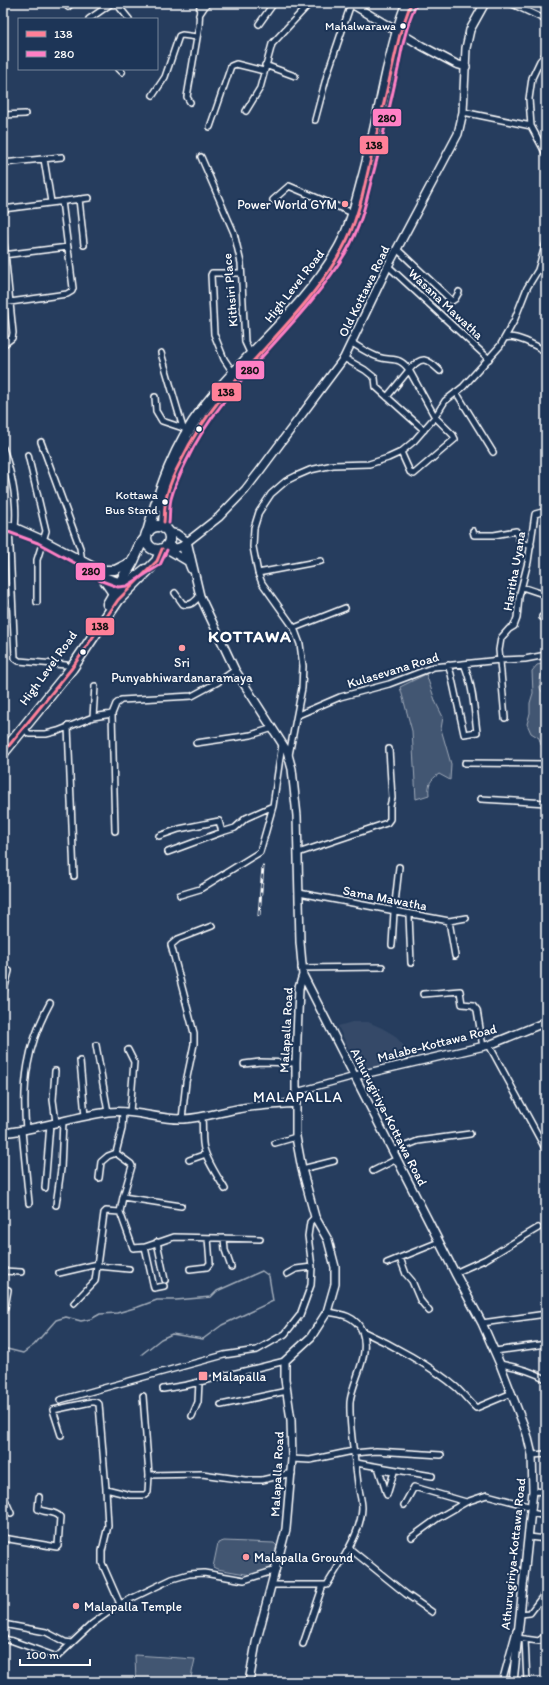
<svg xmlns="http://www.w3.org/2000/svg" width="549" height="1685" font-family="Itim,sans-serif">
<style>
.built{fill:#344a68}
.green{fill:#425672;stroke:#a0aab8}
.lines{fill:none;stroke-linecap:round;stroke-linejoin:round}
.stream{stroke:#a4aebb;stroke-width:1.5}
.street-casing{stroke:#fff;stroke-width:8}
.secondary-casing{stroke:#fff;stroke-width:10}
.primary-casing{stroke:#fff;stroke-width:11}
.highway-casing{stroke:#fff;stroke-width:13}
.street{stroke:#1d3557;stroke-width:5}
.secondary{stroke:#1d3557;stroke-width:7}
.primary{stroke:#1d3557;stroke-width:8}
.highway{stroke:#1d3557;stroke-width:10}
.rail-casing{stroke:#fff;stroke-width:3}
.rail{stroke:#1d3557;stroke-width:1.5;stroke-dasharray:4.5;stroke-linecap:butt}
.bus-1-casing{stroke:#1d3557;stroke-width:6}
.bus-2-casing{stroke:#1d3557;stroke-width:6}
.bus-1{stroke:#ff8098;stroke-width:3}
.bus-2{stroke:#ff80c5;stroke-width:3}
.bus-dot{fill:#fff;stroke:#1d3557;stroke-width:1.5}
.poi-dot{fill:#ff9aa2;stroke:#1d3557;stroke-width:1.5}
.labels{text-anchor:middle;dominant-baseline:central;stroke-width:4;stroke-linejoin:round;paint-order:stroke}
.bus-label{font-size:12px;fill:#fff;stroke:#1d3557;text-anchor:end}
.poi-label{font-size:13px;fill:#fff;stroke:#1d3557;text-anchor:start}
.street-label{font-size:13px;fill:#fff;stroke:#1d3557}
.quarter-label{font-size:15px;letter-spacing:1px;fill:#fff;stroke:#1d3557}
.district-label{font-size:17px;font-weight:bold;letter-spacing:1px;fill:#fff;stroke:#1d3557}
.line-badge{stroke:#1d3557;stroke-width:1.5}
.pale-badge-label{font-size:11px;text-anchor:middle;font-weight:bold;fill:#111}
</style>
<rect width="100%" height="100%" fill="#263d5e"/>
<filter id="ink" filterUnits="userSpaceOnUse"><feTurbulence type="fractalNoise" baseFrequency=".025" numOctaves="2"/><feDisplacementMap in="SourceGraphic" scale="8" xChannelSelector="R" yChannelSelector="G"/><feConvolveMatrix kernelMatrix="1 2 1 2 8 2 1 2 1" color-interpolation-filters="sRGB"/></filter>
<g filter="url(#ink)">
<path class="built" d="M352,1022H368L382,1028L394,1035L417,1060L360,1073L338,1026Z"/>
<path class="green" d="M546,663C543,674 533,687 546,695V745H541L539,738L531,733L527,724L530,713V703L533,693L532,671L537,665Z
M426,674L436,703L443,717L441,729L451,764L450,780L439,774C430,780 428,784 429,795L416,799L412,731L400,687Z
M224,1541L274,1543L278,1547L273,1567L251,1575L217,1569L213,1567L218,1543Z
M135,1655L195,1659L190,1682H136Z"/>
<g class="lines">
<path class="stream" d="M3,1348L23,1353L34,1345L56,1320L66,1317L81,1321L91,1319L100,1314L117,1313L138,1307L157,1300H176L211,1297L217,1291L262,1271L269,1276L273,1301L222,1325L203,1339L172,1334L161,1339L142,1354"/>
<g class="street-casing">
<path id="street" d="M116,3L129,19
M510,3L546,20
M68,7L72,3
M199,15L207,3
M89,19L112,3
M259,24L274,3
M546,54L540,61L532,78L529,99L531,126L546,154
M265,65L295,76
M119,69L122,72
M153,95L165,77L179,36L182,35L197,37
M190,102L187,97L199,26L200,3
M246,111L260,88L272,44L310,3
M463,112L531,126
M3,115L25,114
M315,120L327,75L351,4
M210,127L231,66L236,64L264,71
M201,157L234,233L241,263L245,342L251,355
M44,159L51,202
M3,163L62,157
M79,199L84,245
M273,200L289,186L355,214
M3,209L89,198
M3,233L13,333L12,338L3,345
M397,249L452,301L455,299L459,292
M3,255L68,247
M388,266L489,359
M3,303L67,294L72,291L73,288L62,201
M505,338C515,334 537,346 546,352
M352,343C360,348 369,354 378,357C391,362 399,355 409,370L387,397
M161,353L183,428L189,430
M344,358L365,370L375,378L376,387L424,430
M234,374L224,359L214,334L211,275L212,273H241
M456,392L493,452
M155,397L156,411L162,421L183,428
M41,442L80,548L82,562
M3,448C12,474 18,501 15,528
M401,452L410,472L414,474L455,439L453,435L435,417L409,370C422,355 426,358 440,371
M28,455L46,531L37,560V602
M9,526L15,658L19,661L66,665
M473,531L474,535H494L516,531C521,541 517,544 531,545
M258,573L321,561
M522,587L546,595
M175,593L183,604C191,606 194,602 200,596
M542,617H546
M294,628L345,608
M448,665L451,674L464,734L477,732C474,709 473,685 464,664
M112,714L116,704L121,700L192,696L218,682L235,670
M298,715L340,697L389,684L434,667L500,660L525,659L546,655
M93,717L95,686
M505,718L499,650L501,638L509,629L514,626L517,618L519,597L528,562L535,514L546,511
M68,726L74,876
M24,728L29,734H46L58,731L93,717L112,714L115,831
M196,743L251,735L273,728
M289,755L302,688L303,666L300,644L294,628L262,583L258,573L253,547L254,528L259,512L271,494L286,481L296,476L310,470L333,465L369,464L388,458L401,452L414,441L435,417L445,401L463,387L500,346L514,321L527,288L538,270L546,243
M465,763L546,764
M481,799L546,803
M159,836L179,829L219,821L222,832L235,828L246,818L273,806L282,744
M168,852L222,832
M298,853L387,823L390,819V806L392,798L389,749
M299,893L449,921L466,918
M180,895L200,889L260,852L273,806
M409,915L411,963
M449,921L455,956
M392,945L394,912L399,867
M301,968L382,967
M3,994L9,971
M423,994L460,991L462,1004L473,1005L477,1010L483,1047
M96,1045L108,1112
M489,1045L546,1150
M128,1050L134,1062L130,1112
M80,1061L85,1116
M244,1064L260,1062L296,1063
M55,1071L53,1100L56,1122
M296,1092L355,1076
M202,1118C203,1128 202,1134 203,1143C204,1157 218,1177 225,1189
M182,1119L186,1082L194,1044V1033L171,945L178,939L212,926
M26,1130C22,1083 27,1045 50,1003
M22,1131L29,1203
M275,1143L296,1137
M393,1151L418,1141L470,1134
M116,1153L131,1164L132,1166L123,1197L120,1212L133,1248L145,1247L174,1237L260,1239
M116,1153L122,1129L123,1111
M189,1160L206,1154
M302,1169L334,1161
M373,1171L397,1159
M99,1178L101,1162L108,1156L116,1153
M45,1188L50,1124
M123,1197L181,1206
M56,1205L61,1169L63,1121
M224,1238L225,1250L231,1267
M157,1242L165,1280
M145,1247L154,1288L164,1286
M400,1258L406,1274L412,1281L420,1300L429,1311
M387,1263L439,1242
M98,1266L129,1269
M190,1269L207,1267L210,1263L208,1238
M3,1271L21,1272
M59,1273L98,1264
M455,1273L486,1259L538,1228
M287,1274L296,1269L312,1267
M3,1289L8,1290L5,1307
M74,1303L95,1281L104,1213L106,1211L120,1212
M482,1323L546,1314
M362,1331C391,1344 433,1367 457,1388C463,1394 469,1401 476,1408L512,1393
M495,1351L546,1344
M500,1364C517,1367 532,1371 546,1379
M163,1389L187,1385L285,1361
M143,1396L149,1475
M60,1400L224,1355L257,1350L285,1334L300,1315L311,1285L312,1267L308,1236L310,1222L315,1217
M221,1405L287,1391
M192,1416L198,1402L199,1382
M61,1435L53,1410L91,1402H95L99,1404L106,1489
M354,1453L376,1451L441,1455
M532,1455L546,1454
M292,1459L310,1460L353,1451
M356,1463L432,1476
M379,1470L394,1472L387,1495Z
M533,1491L546,1492
M3,1495L11,1513
M404,1505L414,1487L466,1502
M531,1513L546,1516
M412,1537L438,1518L466,1502L487,1495L532,1507
M529,1537L546,1539
M3,1538L57,1547L58,1546L60,1517C56,1511 45,1513 38,1509L39,1497
M349,1548L406,1594L432,1612
M272,1585H327C340,1563 361,1534 362,1508C362,1500 359,1492 358,1484C355,1457 349,1430 350,1402C352,1380 371,1357 362,1331C356,1316 342,1314 327,1312
M120,1604L102,1563V1551L108,1526L106,1489L130,1495H145L148,1492L149,1475L202,1474L245,1480H262L292,1473
M520,1614L530,1613L546,1592
M3,1624L46,1632L65,1642L71,1643
M517,1638L539,1641L546,1635
M3,1639L13,1641L57,1657L92,1624L120,1604L172,1579L189,1574L204,1573L244,1580L276,1570
M525,1639L527,1682
M303,1644L323,1585
M502,1682L516,1631"/>
</g>
<g class="secondary-casing">
<path id="secondary" d="M350,3L422,46L456,64L466,67
M168,532L177,534L187,541L200,596L235,670L287,751L292,769L297,816L300,942L303,975L455,1273L482,1323L500,1364L527,1434L532,1455L533,1491L513,1682
M167,546L177,548L182,546L219,517L245,490L259,472L344,358L388,266L458,134L463,112L466,48L470,30L485,3
M182,546L191,569
M165,548L187,561
M355,1076L489,1045L546,1022
M3,1133C39,1129 72,1117 108,1112C134,1109 158,1120 184,1119C204,1118 223,1111 243,1108C260,1105 278,1105 295,1103
M249,1682L256,1643L286,1529L292,1459L291,1420L285,1379V1361L311,1337L327,1312L335,1284V1267L328,1240L315,1217L302,1169L296,1137V1063L299,988L303,975"/>
</g>
<g class="primary-casing">
<path id="primary" d="M3,525L15,528L44,541L99,570H115L133,561
M99,570L101,576L121,583L131,580L145,569
M101,576L114,595"/>
</g>
<g class="highway-casing">
<path id="highway" d="M146 538a12 12 0 1 1 24 0a12 12 0 1 1-24 0Z
M164,528L165,505L167,493L188,442
M148,532C160,489 175,445 203,409C246,353 305,310 340,247C351,226 357,202 363,179C373,143 380,106 388,70C394,47 398,24 408,3
M108,604L133,561L140,545L146,538
M3,753L72,668L118,600L157,561L162,549"/>
</g>
<use href="#street" class="street"/>
<use href="#secondary" class="secondary"/>
<use href="#primary" class="primary"/>
<use href="#highway" class="highway"/>
<g class="rail-casing">
<path id="rail" d="M259,915L263,867"/>
</g>
<use href="#rail" class="rail"/>
<g class="bus-1-casing">
<path id="bus-1" d="M164,522C165,513 164,504 167,495C170,482 176,470 182,459C222,375 306,323 347,240C354,226 358,212 362,197L400,34L411,3
M3,753L72,668L118,600L157,561L162,549"/>
</g>
<g class="bus-2-casing">
<path id="bus-2" d="M169,523C170,515 169,507 171,499C174,486 180,474 186,462C224,381 301,328 346,252C360,229 366,203 372,178C382,142 390,105 398,69C402,47 406,26 416,5
M3,530L38,543L95,574L99,580L118,587L127,586L160,565L167,550"/>
</g>
<use href="#bus-1" class="bus-1"/>
<use href="#bus-2" class="bus-2"/>
</g>
</g>
<g class="bus-dot">
<circle cx="403" cy="26" r="3.5"/>
<circle cx="199" cy="429" r="3.5"/>
<circle cx="165" cy="502" r="3.5"/>
<circle cx="83" cy="652" r="3.5"/>
</g>
<g class="poi-dot">
<circle cx="345" cy="204" r="4"/>
<circle cx="182" cy="648" r="4"/>
<rect x="198" y="1371" width="10" height="10" rx="2"/>
<circle cx="246" cy="1557" r="4"/>
<circle cx="76" cy="1606" r="4"/>
</g>
<g class="labels">
<g class="bus-label">
<text x="396" y="26">Mahalwarawa</text>
<text x="158" y="495">Kottawa<tspan x="158" dy="15">Bus Stand</tspan></text>
</g>
<g class="poi-label">
<text x="337" y="204" text-anchor="end">Power World GYM</text>
<text x="182" y="662" text-anchor="middle">Sri<tspan x="182" dy="15">Punyabhiwardanaramaya</tspan></text>
<text x="212" y="1376">Malapalla</text>
<text x="254" y="1557">Malapalla Ground</text>
<text x="84" y="1606">Malapalla Temple</text>
</g>
<g class="street-label">
<text transform="translate(294 286) rotate(-52)">High Level Road</text>
<text transform="translate(230 290) rotate(-95)">Kithsiri Place</text>
<text transform="translate(364 291) rotate(-64)">Old Kottawa Road</text>
<text transform="translate(446 304) rotate(43)">Wasana Mawatha</text>
<text transform="translate(514 571) rotate(-80)">Haritha Uyana</text>
<text transform="translate(48 668) rotate(-54)">High Level Road</text>
<text transform="translate(393 670) rotate(-17)">Kulasevana Road</text>
<text transform="translate(385 898) rotate(11)">Sama Mawatha</text>
<text transform="translate(286 1030) rotate(-87)">Malapalla Road</text>
<text transform="translate(437 1043) rotate(-14)">Malabe-Kottawa Road</text>
<text transform="translate(389 1117) rotate(63)">Athurugiriya-Kottawa Road</text>
<text transform="translate(277 1474) rotate(-87)">Malapalla Road</text>
<text transform="translate(513 1554) rotate(-84)">Athurugiriya-Kottawa Road</text>
</g>
<g class="quarter-label">
<text x="298" y="1097">MALAPALLA</text>
</g>
<g class="district-label">
<text x="250" y="636">KOTTAWA</text>
</g>
</g>
<g class="line-badge">
<rect x="372" y="108" width="30" height="19" rx="4" fill="#ff80c5"/>
<rect x="359" y="135" width="30" height="20" rx="4" fill="#ff8098"/>
<rect x="235" y="360" width="30" height="20" rx="4" fill="#ff80c5"/>
<rect x="211" y="382" width="31" height="20" rx="4" fill="#ff8098"/>
<rect x="75" y="562" width="31" height="19" rx="4" fill="#ff80c5"/>
<rect x="85" y="617" width="30" height="19" rx="4" fill="#ff8098"/>
</g>
<g class="pale-badge-label">
<text x="387" y="122">280</text>
<text x="374" y="149">138</text>
<text x="250" y="374">280</text>
<text x="226" y="396">138</text>
<text x="91" y="575">280</text>
<text x="100" y="630">138</text>
</g>
<rect width="549" height="1685" fill="none" stroke="#1d3557" stroke-width="16"/>
<rect x="8" y="8" width="533" height="1669" fill="none" stroke="#fff" stroke-width="1.5" filter="url(#ink)"/>
<rect x="18" y="18" width="140" height="52" fill="#1d3557" stroke="#77869a"/>
<rect x="26" y="31" width="20" height="6" fill="#ff8098" stroke="#77869a"/>
<text x="54" y="38" font-size="12" fill="#ffffff">138</text>
<rect x="26" y="51" width="20" height="6" fill="#ff80c5" stroke="#77869a"/>
<text x="54" y="58" font-size="12" fill="#ffffff">280</text>
<path d="M20 1659v6h70v-6" fill="none" stroke="#ffffff" stroke-width="2"/>
<text x="26" y="1659" font-size="12" fill="#ffffff" stroke="#1d3557" stroke-width="3" paint-order="stroke">100 m</text>
</svg>
